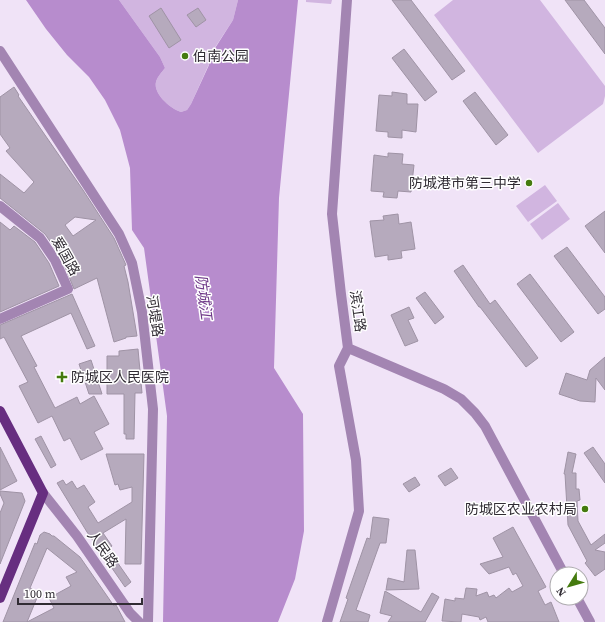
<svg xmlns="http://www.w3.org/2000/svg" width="605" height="622" font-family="'Source Serif 4','Noto Sans SC',serif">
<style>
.green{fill:#d1b5e0}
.water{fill:#b78ccd}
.building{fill:#b6aabd;stroke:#9f93a5;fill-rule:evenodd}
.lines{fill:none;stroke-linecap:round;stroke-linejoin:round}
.minor{stroke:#a385b2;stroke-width:10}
.major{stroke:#672e80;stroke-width:10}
.poi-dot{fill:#457b0f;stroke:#fff;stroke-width:1.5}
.labels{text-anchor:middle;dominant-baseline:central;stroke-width:3;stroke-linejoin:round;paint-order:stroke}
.poi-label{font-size:14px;fill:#312c34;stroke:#fff;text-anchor:start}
.street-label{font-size:14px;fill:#312c34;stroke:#fff}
.water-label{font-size:15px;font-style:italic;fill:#6f3988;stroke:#fff}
</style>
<rect width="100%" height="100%" fill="#f0e3f7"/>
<path class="green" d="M119,0H238L233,20L210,55L209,64L191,104L187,110L181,112C171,109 153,94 156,82C157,77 162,72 165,68L160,57Z
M306,0H332L331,4L306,2Z
M453,0H540L605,86V96L603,104L538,153L434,15Z
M545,185L557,201L528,222L516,206Z
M558,203L570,219L542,240L530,224Z"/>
<path class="water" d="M26,0H119L160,57L165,68C162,72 157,77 156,82C153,94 171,109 181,112L187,110L191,104L209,65L210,56L233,20L238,0H298L279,198L274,368L303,414L304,531L295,579L278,622H163L167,416L144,248L132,230L130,168L120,130L105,100L89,77L67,55L46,29Z"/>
<path class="building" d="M392,0H411L465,71L452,80Z
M565,0H584L605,28V54Z
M161,8L181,40L169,48L149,16Z
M198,8L206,20L196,27L187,15Z
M404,49L437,92L425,101L392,58Z
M14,87L19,95L18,96L83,190L114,238L126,265L124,266L128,282L137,336L126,337V338L114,342L97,278L74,289L61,257L45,234L0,198V174L24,193L34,182L6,151L10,148L0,134V97ZM75,217L96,220L73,236L65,225Z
M392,92L407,94V104H418L416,132L402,130V138L388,137V132L376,131L379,95L392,96Z
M475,92L508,135L496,145L463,101Z
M388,153L403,154L402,164L414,165L411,192L398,191L397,198L383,197L384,192L371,191L374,155L388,157Z
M605,211V253L585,226Z
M398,214L399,224L411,222L415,249L401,251L402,258L388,260V255L375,257L370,221L384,220L383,216Z
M0,222L10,230L14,226L35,242L49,263L59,286L0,312Z
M567,247L605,297V309L598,314L554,256Z
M463,265L490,304L495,300L538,358L526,367L480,307H479L454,271Z
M530,274L574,332L561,342L517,284Z
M425,292L444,317L435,324L416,298Z
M72,294L95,346L87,349L71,313L21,336L37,366L34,367L55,408L77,397L80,404L94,396L109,424L94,432L103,449L81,460L70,438L64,441L52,416L38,423L19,386L28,382L4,337L0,339V325Z
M409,307L414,318L408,320L418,341L405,346L391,315Z
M138,349L142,393H135L134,439H126V434H124V394H107V356H119V351Z
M605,357V390L596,378L595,402L580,401L559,394L566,373L587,380L590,370Z
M91,360L102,394H89L79,364Z
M41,436L56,465L51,468L35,439Z
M0,447L17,481L0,490Z
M593,447L605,464V483L584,453Z
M568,452L576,454L572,473H576V489H579L580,500L577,501L578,521L591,545L605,534V543L595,550L605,552V569L595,576L585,563L587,561L568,525L565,474H564Z
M106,454H144L141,564H125L126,519L103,533L112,546L108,549L131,582L125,587L87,532L57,483L63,480L66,485L72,481L77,489L84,485L95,502L88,507L98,523L132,502V487L120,490L118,484L115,485Z
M451,468L458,478L445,486L438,476Z
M415,477L420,485L409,492L403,484Z
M0,491L22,493L25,501L0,564V513L4,503L0,494Z
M373,517L389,519L386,543H380L356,610L370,615L368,622H340L348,599L346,598L367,538L370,539Z
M513,527L546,587L538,591L545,605L551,602L559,622H488L486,617L480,620L479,617L462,614L461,622L442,621L445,599L455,601V598L464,599L466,588L477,589L476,596L487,592L489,597L494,595L496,598L509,588L512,592L523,586L516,573L513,575L509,567L489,574L480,564L503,557L493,538Z
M44,532L50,534L52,536H54L80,557L114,606L116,605L125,622H3L35,543L37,544L40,535ZM47,548L77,572L66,577L71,586L49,598L54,608L27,622L39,593L30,588Z
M407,550H415L419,589L386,590L388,578L404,582Z
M385,591L421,612L432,593L439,597L425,622H388L392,616L380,613Z"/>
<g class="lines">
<path class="minor" d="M347,0L332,214L341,294L348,348
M0,51L119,234L132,263L142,312L153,409L148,622
M0,206L40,238L55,260L68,289L0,319
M348,348L444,389L461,399L475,413L485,426L564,574
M43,493L77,536L130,613L139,622
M577,598L590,622
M327,622L359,511L356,460L339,366L348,348"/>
<path class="major" d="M0,411L43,493L0,598"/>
</g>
<g class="poi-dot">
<circle cx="185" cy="56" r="4"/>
<circle cx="529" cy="183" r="4"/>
<path d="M60 371h4v4h4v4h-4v4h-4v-4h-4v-4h4z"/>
<circle cx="585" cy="509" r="4"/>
</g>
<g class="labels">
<g class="poi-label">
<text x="193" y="56">伯南公园</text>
<text x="521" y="183" text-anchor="end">防城港市第三中学</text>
<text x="71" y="377">防城区人民医院</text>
<text x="577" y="509" text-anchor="end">防城区农业农村局</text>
</g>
<g class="street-label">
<text transform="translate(66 256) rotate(61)">爱国路</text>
<text transform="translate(358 311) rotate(82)">滨江路</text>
<text transform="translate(155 316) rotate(81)">河堤路</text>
<text transform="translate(103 549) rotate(55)">人民路</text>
</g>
<g class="water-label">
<text transform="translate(204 297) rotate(82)">防城江</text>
</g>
</g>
<g transform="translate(569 586) rotate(233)"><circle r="19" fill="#ffffff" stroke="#adabae"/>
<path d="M0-3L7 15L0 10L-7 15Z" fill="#457b0f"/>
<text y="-6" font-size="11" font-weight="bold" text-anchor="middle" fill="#312c34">N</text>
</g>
<path d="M18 598v6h124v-6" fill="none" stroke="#312c34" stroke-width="2"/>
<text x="24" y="598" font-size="12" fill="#312c34" stroke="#ffffff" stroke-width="3" paint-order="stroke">100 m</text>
</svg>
